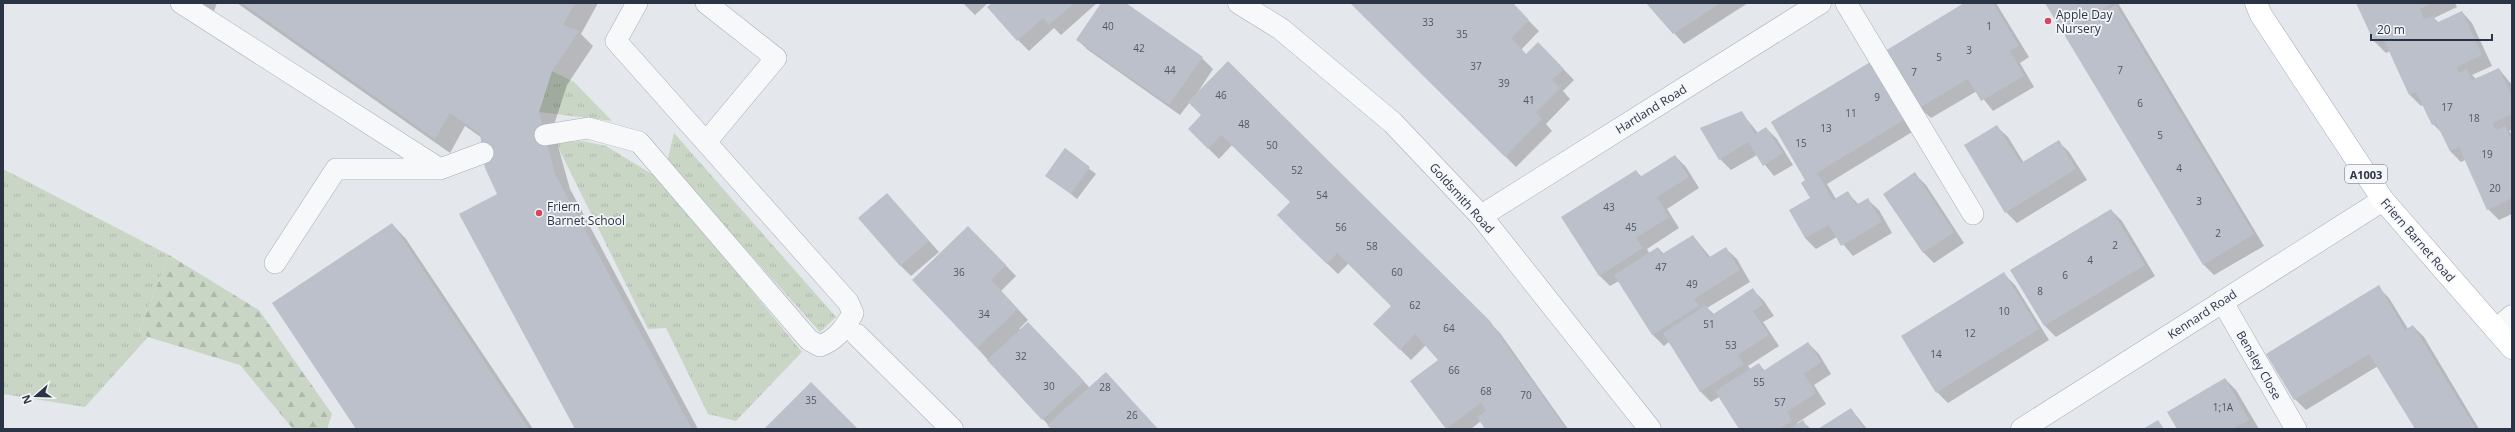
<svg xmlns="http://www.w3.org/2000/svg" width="2515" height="432" font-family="'Open Sans',sans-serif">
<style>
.grass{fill:url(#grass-tufts)}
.forest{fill:url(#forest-firs)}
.shadow{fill:#0003}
.building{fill:#bbc0ca}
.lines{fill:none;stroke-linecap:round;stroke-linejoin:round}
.lane-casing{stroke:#a9aeb7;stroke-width:22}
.street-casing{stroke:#a9aeb7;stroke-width:23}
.primary-casing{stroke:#a3abb8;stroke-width:23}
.lane{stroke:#f7f8fa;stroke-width:21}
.street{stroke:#f7f8fa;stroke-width:22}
.primary{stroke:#fff;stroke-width:22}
.poi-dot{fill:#d1495b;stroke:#f4f6f9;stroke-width:1.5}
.labels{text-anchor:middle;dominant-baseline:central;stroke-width:3.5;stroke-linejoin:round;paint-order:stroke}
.number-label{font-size:10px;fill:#4f5766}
.shield{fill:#f4f6f9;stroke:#676e7b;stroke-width:1}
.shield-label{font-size:11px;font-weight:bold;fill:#2b3445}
.poi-label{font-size:12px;fill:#2b3445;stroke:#f4f6f9;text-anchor:start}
.street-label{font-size:12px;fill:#2b3445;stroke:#f4f6f9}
</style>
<defs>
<pattern id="grass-tufts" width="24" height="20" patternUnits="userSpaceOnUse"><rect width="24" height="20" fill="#c9d6c5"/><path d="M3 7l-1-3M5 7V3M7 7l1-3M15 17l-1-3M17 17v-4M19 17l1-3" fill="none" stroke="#adb8ab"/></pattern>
<pattern id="forest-firs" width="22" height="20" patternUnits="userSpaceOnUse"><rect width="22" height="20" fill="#c9d6c5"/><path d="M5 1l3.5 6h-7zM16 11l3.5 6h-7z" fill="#adb8ab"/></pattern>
</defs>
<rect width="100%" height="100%" fill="#e4e7ec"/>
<path class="grass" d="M552,71L574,82L612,121L539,112Z
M674,133L836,317L820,332L667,162Z
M582,141L606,146L660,179L802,352L736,421L708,414L666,328L648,329L556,143Z
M3,169L169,255L139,331L148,337L85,407L3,394Z"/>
<path class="forest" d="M169,255L259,310L332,414L327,429H293L240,365L148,337L139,331Z"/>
<path class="shadow" d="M200,3H217L214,11Z
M237,3H598L581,34L593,46L567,85L553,128L570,189L698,429H576L482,138L465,126L450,153Z
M963,3H988L975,15Z
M993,3H1097L1061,35L1054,28L1029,51L1018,40Z
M1102,3H1124L1202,58L1213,69L1196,95L1228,62L1500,333L1568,429H1486L1481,421L1471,429H1447L1411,381L1440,360L1426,345L1411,360L1374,324L1392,306L1349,263L1338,274L1314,251L1291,202L1232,145L1219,159L1189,129L1203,115L1190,102L1180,115L1088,50L1077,39Z
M1351,3H1511L1539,31L1521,50L1526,55L1538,43L1574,80L1563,91L1570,99L1546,124L1552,131L1516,167Z
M1647,3H1748L1684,44Z
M1966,3H1996L2029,57L2020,63L2034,87L1993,111L1977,91L1931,118L1920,108Z
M2046,3H2118L2264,246L2214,275L2203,264Z
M2357,3H2455L2457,7L2434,18L2439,23L2462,12L2472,23L2492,66L2472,75L2476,79L2499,69L2512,85V130L2509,131L2512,134V214L2499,220L2488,209L2465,160L2461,162L2450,151L2443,134L2433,124L2423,104L2421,106L2410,95L2390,51L2386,53L2375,42Z
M1872,62L1917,129L1827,184L1836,199L1847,192L1859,205L1868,200L1879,210L1892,233L1853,256L1837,237L1816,249L1805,238L1811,198L1807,180Z
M1741,112L1758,133L1766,128L1777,139L1793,165L1774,176L1757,155L1731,170L1720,159L1701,128Z
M1997,127L2008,137L2024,163L2058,141L2069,152L2087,180L2017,223L2006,212Z
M1065,150L1096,174L1077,199L1047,175Z
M1675,156L1686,167L1699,188L1667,209L1679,228L1647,249L1650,254L1658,248L1664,254L1693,236L1711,258L1726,249L1737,259L1750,282L1707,308L1714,314L1753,290L1764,301L1774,316L1763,322L1779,346L1748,366L1751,370L1759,364L1765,371L1808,343L1819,354L1831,374L1814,385L1826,404L1797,423L1798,425L1803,422L1811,429H1740L1719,397L1711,402L1700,391L1669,342L1664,346L1653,335L1619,281L1610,286L1599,275L1636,171L1642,177Z
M1915,174L1926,185L1964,243L1934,263L1923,252Z
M887,194L939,252L911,276L900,265Z
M2111,210L2122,221L2155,276L2056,337L2045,326L2011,271Z
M392,224L406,239L533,429H357Z
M979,238L1016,276L1001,291L1028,320L1019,329L1039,334L1090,388L1158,429H1052L914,280Z
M2004,274L2015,285L2049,340L1948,403L1937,392Z
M2378,287L2389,298L2408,329L2413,326L2424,337L2479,429H2416L2378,366L2306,410L2295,399Z
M2225,379L2236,390L2259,429H2178Z
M1851,409L1867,429H1819Z"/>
<path class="building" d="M242,3H575L563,25L579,31L552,71L539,112L555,174L692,429H575L459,214L497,194L485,168L480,134L450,113L435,139Z
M992,3H1074L1049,25L1043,18L1017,41L987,7Z
M1101,3H1126L1203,57L1169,105L1076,40Z
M1350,3H1513L1529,20L1511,38L1526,54L1538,42L1564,69L1552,80L1560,88L1536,112L1542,119L1505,157Z
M1646,3H1721L1673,34Z
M1964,3H1993L2019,46L2010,51L2024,76L1981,101L1968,79L1919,108L1885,51Z
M2045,3H2113L2063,33Z
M2356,3H2432L2420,9L2424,19L2433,16L2436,23L2462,11L2482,55L2457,67L2459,73L2467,69L2472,80L2499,68L2512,97V114L2492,123L2496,130L2505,126L2510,137L2512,136V198L2487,210L2459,147L2450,151L2436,123L2432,125L2416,92L2409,95L2383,38L2374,42Z
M2116,5L2254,234L2203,265L2065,36Z
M1228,61L1490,321L1566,429H1485L1477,417L1486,411L1481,403L1446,429L1410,381L1438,360L1415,334L1400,350L1373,324L1391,306L1337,253L1327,264L1302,240L1277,215L1290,202L1221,135L1208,149L1188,129L1201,115L1188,102Z
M1872,61L1907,118L1817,173L1833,200L1848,191L1856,205L1868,198L1882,222L1841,246L1829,225L1805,238L1789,210L1810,198L1801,183L1805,180L1771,122Z
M1742,111L1755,134L1766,127L1783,153L1763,166L1748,142L1719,160L1700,128Z
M1997,125L2021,163L2059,140L2076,169L2005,213L1964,145Z
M1065,148L1090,167L1071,194L1045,176Z
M1675,155L1689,177L1657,197L1669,217L1636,238L1643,248L1599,276L1561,217L1636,170L1640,177Z
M1915,172L1954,232L1923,253L1883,194Z
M887,193L929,241L900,266L858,218Z
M2111,209L2145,265L2044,326L2010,270Z
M392,223L529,429H356L272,303Z
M968,226L1006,265L991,280L1018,309L977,348L912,280Z
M1693,235L1708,258L1726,247L1740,270L1694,299L1699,306L1652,335L1614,275L1658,247L1662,254Z
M2004,272L2039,329L1936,393L1901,336Z
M2379,285L2405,330L2413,325L2476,429H2415L2369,354L2294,400L2266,354Z
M1753,288L1763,305L1753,311L1769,335L1738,355L1744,364L1700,392L1663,333L1706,305L1712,315Z
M1028,322L1084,381L1042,420L987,360Z
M1808,342L1821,362L1804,374L1816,393L1787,412L1792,421L1779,429H1739L1715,391L1759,363L1763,371Z
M1106,372L1158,429H1051L1047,425Z
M2225,378L2249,420L2233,429H2177L2167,412Z
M811,382L858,429H764Z
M1851,408L1864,429H1818Z
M1803,420L1808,429H1789Z
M2158,420L2164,429H2143Z"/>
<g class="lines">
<g class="lane-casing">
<path id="lane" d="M181,3L440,169
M1846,3L1973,214
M545,135L588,128L639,142L809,340L820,346C836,340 845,328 853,313L848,302L616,41L637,3
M706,142L776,58L706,3
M275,263L336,169H440L483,153
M2222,301L2296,429"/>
</g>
<g class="street-casing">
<path id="street" d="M1239,3L1281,29L1393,123L1481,216L1650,429
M1481,216L1820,3
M2496,330L2512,316
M857,335L952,429
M2022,429L2383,200"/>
</g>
<g class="primary-casing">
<path id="primary" d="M2256,3L2261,15L2383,200L2512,348"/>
</g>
<use href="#lane" class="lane"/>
<use href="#street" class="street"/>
<use href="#primary" class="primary"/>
</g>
<g class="poi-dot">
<circle cx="2048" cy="21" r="4"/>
<circle cx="539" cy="213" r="4"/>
</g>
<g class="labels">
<g class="number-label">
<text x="1428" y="22">33</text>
<text x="1108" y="26">40</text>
<text x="1989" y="26">1</text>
<text x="1462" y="34">35</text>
<text x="1139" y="48">42</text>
<text x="1969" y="50">3</text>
<text x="1939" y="57">5</text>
<text x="1476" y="66">37</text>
<text x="1170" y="70">44</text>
<text x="2120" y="70">7</text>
<text x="1914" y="72">7</text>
<text x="1504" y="83">39</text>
<text x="1221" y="95">46</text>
<text x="1877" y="97">9</text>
<text x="1529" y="100">41</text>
<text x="2140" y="103">6</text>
<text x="2447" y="107">17</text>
<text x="1851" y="113">11</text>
<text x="2474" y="118">18</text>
<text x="1244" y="124">48</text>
<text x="1826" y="128">13</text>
<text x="2160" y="135">5</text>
<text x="1801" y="143">15</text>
<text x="1272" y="145">50</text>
<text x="2487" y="154">19</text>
<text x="2179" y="168">4</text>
<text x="1297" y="170">52</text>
<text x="2495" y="188">20</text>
<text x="1322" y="195">54</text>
<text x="2199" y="201">3</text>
<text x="1609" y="207">43</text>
<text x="1341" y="227">56</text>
<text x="1631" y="227">45</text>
<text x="2218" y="233">2</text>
<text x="2115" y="245">2</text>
<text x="1372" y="246">58</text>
<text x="2090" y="260">4</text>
<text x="1661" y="267">47</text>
<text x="959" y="272">36</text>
<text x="1397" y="272">60</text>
<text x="2065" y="275">6</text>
<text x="1692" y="284">49</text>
<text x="2040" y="291">8</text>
<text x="1415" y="305">62</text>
<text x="2004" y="311">10</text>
<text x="984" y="314">34</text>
<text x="1709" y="324">51</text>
<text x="1449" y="328">64</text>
<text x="1970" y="333">12</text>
<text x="1731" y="345">53</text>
<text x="1936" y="354">14</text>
<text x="1021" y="356">32</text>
<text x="1454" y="370">66</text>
<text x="1759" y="382">55</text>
<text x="1049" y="386">30</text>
<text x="1105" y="387">28</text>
<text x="1486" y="391">68</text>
<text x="1526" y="395">70</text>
<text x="811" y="400">35</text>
<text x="1780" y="402">57</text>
<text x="2223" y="407">1;1A</text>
<text x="1132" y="415">26</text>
</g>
<rect class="shield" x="2345" y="165" width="42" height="18" rx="3"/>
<g class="shield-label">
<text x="2366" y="174">A1003</text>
</g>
<g class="poi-label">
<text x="2056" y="14">Apple Day<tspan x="2056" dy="14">Nursery</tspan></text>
<text x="547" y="206">Friern<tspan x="547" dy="14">Barnet School</tspan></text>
</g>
<g class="street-label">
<text transform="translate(1651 109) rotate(-32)">Hartland Road</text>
<text transform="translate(1462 198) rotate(48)">Goldsmith Road</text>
<text transform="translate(2418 240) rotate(49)">Friern Barnet Road</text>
<text transform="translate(2202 314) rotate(-33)">Kennard Road</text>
<text transform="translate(2259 365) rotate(60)">Bensley Close</text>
</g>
</g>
<rect width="2515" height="432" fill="none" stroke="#2b3445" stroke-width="8"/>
<g transform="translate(36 396) rotate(250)" stroke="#f4f6f9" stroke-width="3" paint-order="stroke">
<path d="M0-3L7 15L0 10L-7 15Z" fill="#2b3445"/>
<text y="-6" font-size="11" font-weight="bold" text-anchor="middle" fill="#2b3445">N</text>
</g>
<path d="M2371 34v6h121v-6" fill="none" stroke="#2b3445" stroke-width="2"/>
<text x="2377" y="34" font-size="12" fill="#2b3445" stroke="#f4f6f9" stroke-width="3" paint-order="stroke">20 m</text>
</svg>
